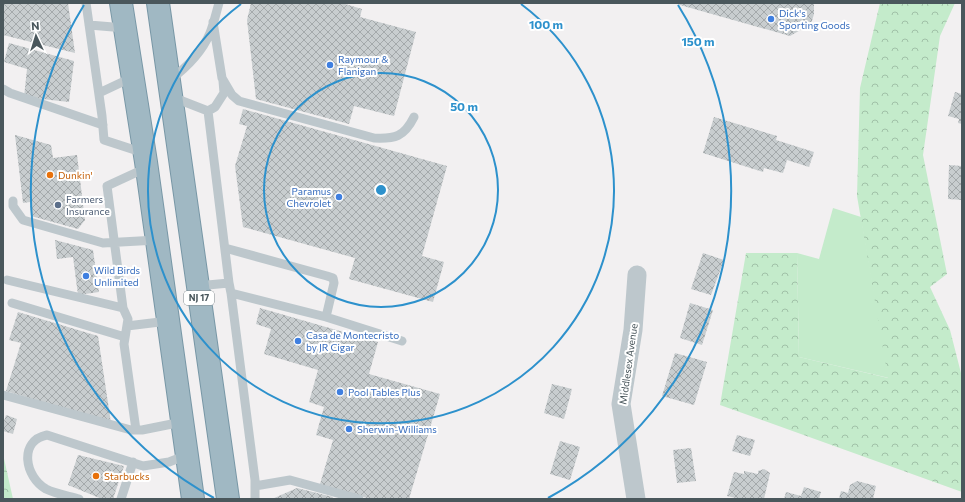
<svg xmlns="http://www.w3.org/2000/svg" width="965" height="502" font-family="Commissioner,sans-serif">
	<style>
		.grass { fill: #c4ebcb }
		.forest { fill: url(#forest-crowns) }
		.building { fill: url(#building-cross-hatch) }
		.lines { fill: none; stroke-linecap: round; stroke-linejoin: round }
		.trunk-casing { stroke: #7897a6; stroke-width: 24 }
		.service { stroke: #bdc7cc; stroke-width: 9 }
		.minor { stroke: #bdc7cc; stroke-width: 19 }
		.trunk { stroke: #a0b8c3; stroke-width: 22 }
		.ring { fill: none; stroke: #2d91cc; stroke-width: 2 }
		.shop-dot { fill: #3f7fe0; stroke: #fff; stroke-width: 1.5 }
		.food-dot { fill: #e8710a; stroke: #fff; stroke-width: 1.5 }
		.service-dot { fill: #5c6f8a; stroke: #fff; stroke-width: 1.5 }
		.labels { text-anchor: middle; stroke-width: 4; stroke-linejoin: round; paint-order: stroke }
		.shield { fill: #fff; stroke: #80898d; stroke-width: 1 }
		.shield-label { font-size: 9px; font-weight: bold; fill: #4a575c }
		.shop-label { font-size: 10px; fill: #366cbe; stroke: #fff; text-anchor: start }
		.food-label { font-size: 10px; fill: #c56008; stroke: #fff; text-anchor: start }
		.service-label { font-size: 10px; fill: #4e5e75; stroke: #fff; text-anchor: start }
		.street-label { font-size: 10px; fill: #4a575c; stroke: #fff }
		.centre { fill: #2d91cc; stroke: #fff; stroke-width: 2 }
		.ring-label { font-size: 12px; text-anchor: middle; font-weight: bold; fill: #2d91cc; stroke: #fff; stroke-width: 4; stroke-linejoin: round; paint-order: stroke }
	</style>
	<defs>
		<pattern id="forest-crowns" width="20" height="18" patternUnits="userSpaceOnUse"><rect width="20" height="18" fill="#c4ebcb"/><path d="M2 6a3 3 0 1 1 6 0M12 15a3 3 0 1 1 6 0" fill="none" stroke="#a1c1a8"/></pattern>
		<pattern id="building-cross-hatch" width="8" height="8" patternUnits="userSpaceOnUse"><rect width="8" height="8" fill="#c8cdcf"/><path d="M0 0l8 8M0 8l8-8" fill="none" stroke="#a4a9ab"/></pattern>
	</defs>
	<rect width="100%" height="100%" fill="#f2f0f1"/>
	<!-- grass -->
	<path class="grass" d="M833,208L861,217L889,378L799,357L797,253L819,259Z"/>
	<!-- forest -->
	<path class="forest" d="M880,3H955L940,36L923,155L947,274L930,287L950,330L962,377V492L720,405L746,253H797L799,357L888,378L857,196L860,88Z
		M3,454L13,499H3Z"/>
	<!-- building -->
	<path class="building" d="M3,3H68L75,53L3,35Z
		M251,3H311L316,4V3H342L362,9L360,17L416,32L394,116L354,106L349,124L256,99L247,20Z
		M673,3H814V14L811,24L790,36Z
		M9,43L74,61L69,102L24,97L27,69L4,62Z
		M955,92L962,94V124L958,123L959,119L948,116Z
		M243,109L447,166L422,256L444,262L433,302L349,279L355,258L243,227L235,166L247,126L239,124Z
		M714,117L777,136L776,140L814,152L809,167L787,160L783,173L764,168L763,172L703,153Z
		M15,135L51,145L53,158L77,155L85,220L78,229L31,216L30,202L23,203Z
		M949,165L962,166V200L948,199Z
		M55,240L93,250L99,292L78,295L73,257L57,259Z
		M703,253L724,260L711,295L691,289Z
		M690,303L713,310L702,345L680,338Z
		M260,308L378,342L369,374L440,394L409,499H370L320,484L333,440L316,435L324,407L309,402L318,370L264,354L271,329L256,324Z
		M18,312L98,336L111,423L6,391L21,343L9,340Z
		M675,353L707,362L694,405L662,396Z
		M552,384L572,389L564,419L544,413Z
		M6,415L17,419L13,434L3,431V424Z
		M737,435L755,440L750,456L732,451Z
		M560,441L580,447L570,480L550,474Z
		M691,448L696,481L677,483L673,450Z
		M78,455L124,466L113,499H102L68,485Z
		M764,469L770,473L764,499H740L727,496L734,472L744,474V471L758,474V471Z
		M857,481L876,486L873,499H839L841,491L848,493L850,485Z
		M804,487L821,492L819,499H784L786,492L801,496Z
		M297,488L333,497L332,499H272Z"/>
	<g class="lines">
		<!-- trunk casing -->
		<g class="trunk-casing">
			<path id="trunk" d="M121,3L146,162L193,499
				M158,3L228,499"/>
		</g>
		<!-- service -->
		<path class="service" d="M86,3L102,116L104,140L144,153
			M213,22L222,78L232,95L239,101L374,138C395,139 404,137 414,117
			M89,25L125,28
			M170,80C186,68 202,52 210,33C214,23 216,13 219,3
			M3,89L10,93L103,125
			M99,93L133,77
			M172,97L208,111
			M208,111L215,107L224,93L223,81
			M13,201V206L23,220L103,243L157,240
			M225,248L327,276L333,278L334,283L326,317L231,293L229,283
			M7,280L123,308
			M197,286L229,283L208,111
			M231,293L255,480V499
			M12,303L125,337
			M326,317L402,341
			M127,326L168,321
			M3,395L131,430H142L182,422
			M136,430L124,344L128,319L123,308L107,186L146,168
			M255,486L290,480L359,499
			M79,499C69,496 56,494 46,489C25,477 18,441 47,435L143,466L169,462L187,455
			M121,499L133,462"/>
		<!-- minor -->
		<path class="minor" d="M636,499L621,404L633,330L637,275"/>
		<!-- trunk -->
		<use href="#trunk" class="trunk"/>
	</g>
	<!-- distance rings -->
	<g class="ring">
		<circle cx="381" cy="190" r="117"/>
		<path d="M521 4A233 233 0 1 1 241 4"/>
		<path d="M214 498A350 350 0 0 1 84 5M678 5A350 350 0 0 1 548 498"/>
	</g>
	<!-- markers -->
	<g class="shop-dot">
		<circle cx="771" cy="19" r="4"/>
		<circle cx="330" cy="65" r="4"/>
		<circle cx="339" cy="197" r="4"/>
		<circle cx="86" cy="276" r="4"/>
		<circle cx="298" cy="341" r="4"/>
		<circle cx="340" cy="392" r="4"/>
		<circle cx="349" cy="429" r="4"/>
	</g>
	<g class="food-dot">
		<circle cx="50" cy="175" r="4"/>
		<circle cx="96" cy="476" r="4"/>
	</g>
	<circle class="service-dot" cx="58" cy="205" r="4"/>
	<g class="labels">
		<!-- shield labels -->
		<rect class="shield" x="184" y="291" width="30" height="14" rx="3"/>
		<g class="shield-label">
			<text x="199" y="301">NJ 17</text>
		</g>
		<!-- shop labels -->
		<g class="shop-label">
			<text x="779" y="17">Dick's<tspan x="779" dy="12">Sporting Goods</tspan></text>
			<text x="338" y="63">Raymour &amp;<tspan x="338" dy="12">Flanigan</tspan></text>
			<text x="331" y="195" text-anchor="end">Paramus<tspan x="331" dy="12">Chevrolet</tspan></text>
			<text x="94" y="274">Wild Birds<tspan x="94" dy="12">Unlimited</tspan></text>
			<text x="306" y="339">Casa de Montecristo<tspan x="306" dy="12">by JR Cigar</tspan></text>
			<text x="348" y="396">Pool Tables Plus</text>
			<text x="357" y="433">Sherwin-Williams</text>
		</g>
		<!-- food labels -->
		<g class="food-label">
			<text x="58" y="179">Dunkin'</text>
			<text x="104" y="480">Starbucks</text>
		</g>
		<!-- service labels -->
		<g class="service-label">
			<text x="66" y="203">Farmers<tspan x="66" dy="12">Insurance</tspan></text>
		</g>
		<!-- street labels -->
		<g class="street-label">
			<text transform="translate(628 364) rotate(-82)" y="4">Middlesex Avenue</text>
		</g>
	</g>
	<circle cx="381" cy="190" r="6" class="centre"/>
	<g class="ring-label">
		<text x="546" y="29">100 m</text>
		<text x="698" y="46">150 m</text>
		<text x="464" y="111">50 m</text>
	</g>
	<!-- border -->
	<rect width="965" height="502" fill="none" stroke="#4a575c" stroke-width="8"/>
	<!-- north arrow -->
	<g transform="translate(36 36) rotate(356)" stroke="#ffffff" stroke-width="3" paint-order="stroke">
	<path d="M0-3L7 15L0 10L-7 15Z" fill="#4a575c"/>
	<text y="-6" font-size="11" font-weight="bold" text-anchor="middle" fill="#4a575c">N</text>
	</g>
</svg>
